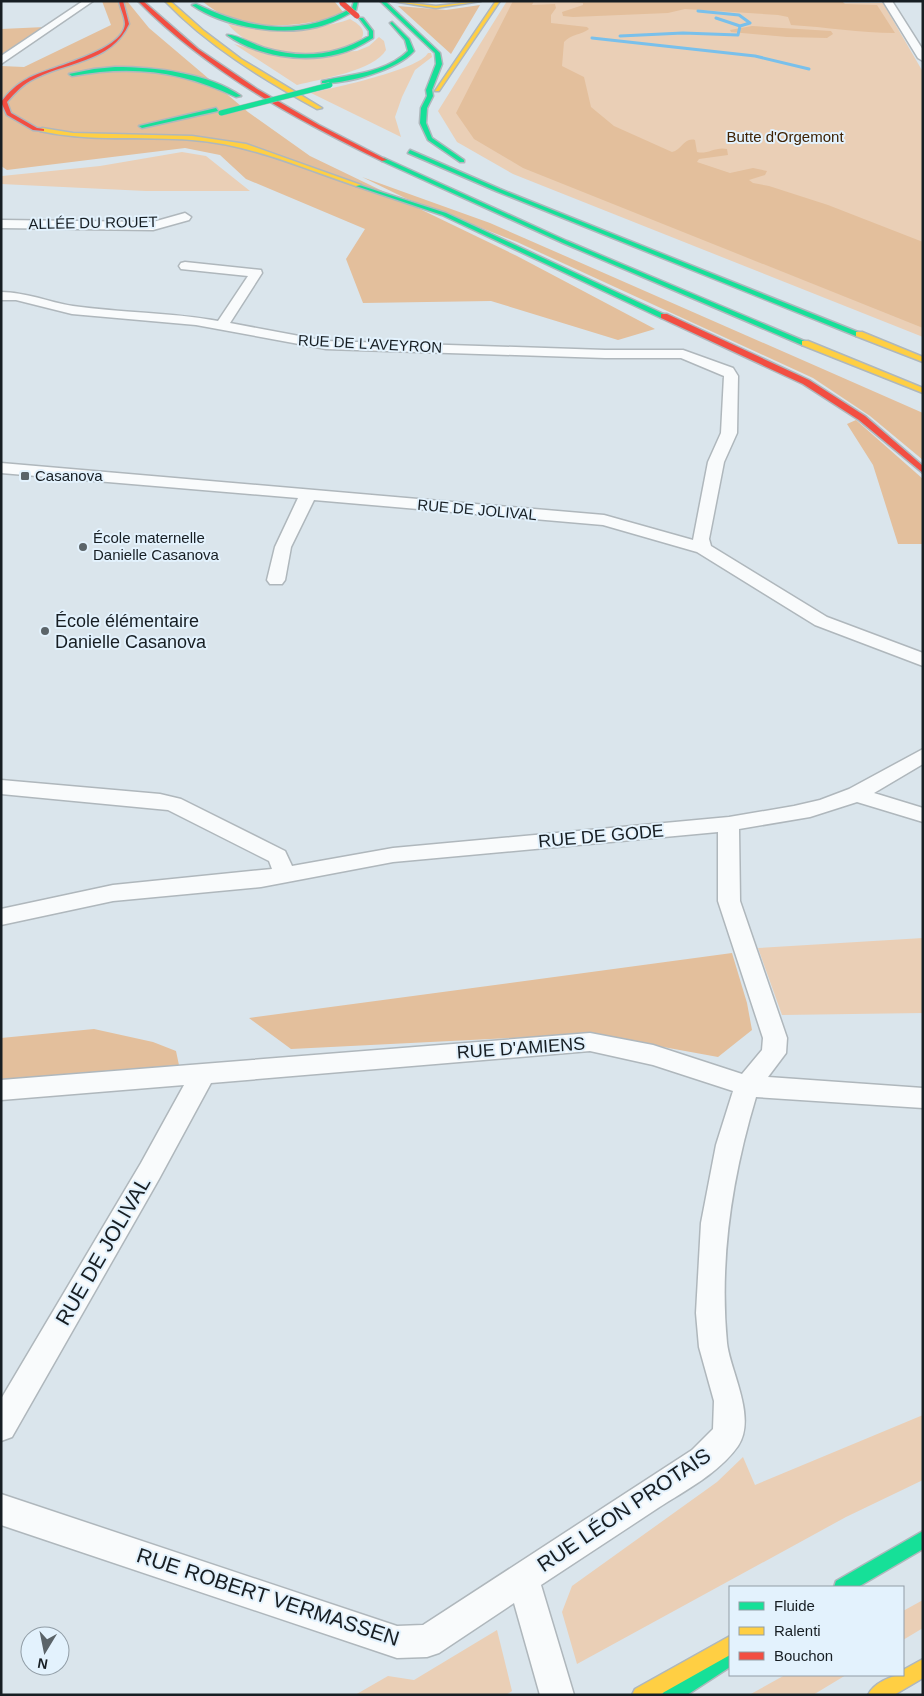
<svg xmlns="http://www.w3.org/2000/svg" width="924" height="1696" font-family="Arial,sans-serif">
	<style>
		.green { fill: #eacfb6 }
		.forest { fill: #e3bf9c }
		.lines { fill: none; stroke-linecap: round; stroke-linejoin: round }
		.stream { stroke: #79c0eb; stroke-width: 3 }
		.street-casing { stroke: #afb7bc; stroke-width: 3 }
		.fast-casing { stroke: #afb7bc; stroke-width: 3 }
		.slow-casing { stroke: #afb7bc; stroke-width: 3 }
		.jam-casing { stroke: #afb7bc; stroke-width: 3 }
		.street { fill: #f9fbfc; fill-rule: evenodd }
		.fast { fill: #16e098; fill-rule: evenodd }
		.slow { fill: #ffcf43; fill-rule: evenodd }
		.jam { fill: #f24e42; fill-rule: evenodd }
		.fast-bridge-casing { stroke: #afb7bc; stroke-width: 6; stroke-linecap: butt }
		.jam-bridge-casing { stroke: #afb7bc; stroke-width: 6; stroke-linecap: butt }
		.fast-bridge { stroke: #16e098; stroke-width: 5 }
		.jam-bridge { stroke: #f24e42; stroke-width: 5 }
		.poi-dot { fill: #5b6469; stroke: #e3f2fd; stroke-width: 2 }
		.labels { text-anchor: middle; stroke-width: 4; stroke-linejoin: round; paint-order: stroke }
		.far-park-label { font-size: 15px; fill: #3f2203; stroke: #e3f2fd }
		.far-street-label { font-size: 15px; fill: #171e23; stroke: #e3f2fd }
		.far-poi-label { font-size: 15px; fill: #171e23; stroke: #e3f2fd; text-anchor: start }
		.poi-label { font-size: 18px; fill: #171e23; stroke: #e3f2fd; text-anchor: start }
		.street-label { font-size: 18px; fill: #171e23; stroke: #e3f2fd }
		.near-street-label { font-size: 21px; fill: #171e23; stroke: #e3f2fd }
	</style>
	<rect width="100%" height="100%" fill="#dae5ec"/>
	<!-- green -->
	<path class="green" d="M507,1L883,3L923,72V337L513,174L457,142L438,111Z
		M350,19C355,22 362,26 363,32C364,40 356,43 351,45C316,61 253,56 228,24C260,32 319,31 350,19Z
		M379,37L384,41L386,50C374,71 320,79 297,85L234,44L277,56L357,51L369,46Z
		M428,53H431L432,57L415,70L402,97L395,117L401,137L311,93C332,88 419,70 428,53Z
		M182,152L206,156L250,191H146L1,184L2,176L100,166Z
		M923,938V1013L782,1015L758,948Z
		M923,1415V1480L846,1517L577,1664L562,1612L572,1586L717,1482L743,1457L755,1485Z
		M923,1600V1628L903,1640V1611Z
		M497,1630L512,1691L506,1695H355L388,1676L414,1680Z
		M785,1675H846L813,1695H749Z"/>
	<!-- forest -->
	<path class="forest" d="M102,1H127L149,28L248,112L310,156L517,256L655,329L618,340L491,301L363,303L346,259L365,229L246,179L220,155L185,148L7,170L1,166V66L24,67L111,25Z
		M202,1H330L335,2L343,12L339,16C293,28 240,34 202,1Z
		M513,1H534L532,5L555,4L556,8L551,15V23L587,27L589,29C581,35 571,34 564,42L562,66L584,77L591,107L614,126L672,152C682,150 684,137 695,140L697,152C707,155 716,146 727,149L728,155L699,159L697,162L730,173L753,168L767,171L765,175L749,180L753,183L769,186L828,205L923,242V328L523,168L474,139L456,113Z
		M558,1H842L845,4L877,5L895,33C860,33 826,27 791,25L788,17L778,15L685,9L668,13L573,17L563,16L562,12L583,5V3Z
		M480,5L451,54L398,6L446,10Z
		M752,26L831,31L833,34L827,38L787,37L731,32L730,30Z
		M45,27L1,55V29Z
		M362,177L490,223L923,413V460L870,416L813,378L517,242L405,198Z
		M856,420L923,479V544H898L873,465L847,424Z
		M732,953L747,1003L752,1030L718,1057L592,1034L291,1049L249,1018Z
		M94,1029L153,1042L176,1051L180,1070L1,1085V1038Z"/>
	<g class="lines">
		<!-- stream -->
		<path class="stream" d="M698,11L739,15L750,23L740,26
			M620,36L683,33L738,35L740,26L716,18
			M592,38L755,56L809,69"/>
		<!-- street casing -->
		<g class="street-casing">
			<path id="street" d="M83,1H93L1,64V56Z
				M883,1H892L923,50V61L918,58Z
				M185,213L191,217L189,220L153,230L1,228V220L153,222Z
				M185,262L261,270L262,273L230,323L326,341L605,350H683L733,368L738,376L737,433L724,462L709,539L711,546L827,617L923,653V666L815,625L697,552L603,525L314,500L291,547L285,580L282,584H270L267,580L275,547L298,498L1,473V463L604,515L693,540L708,462L721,433L724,376L681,358H605L326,349L196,325L72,314L16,300H1V292C26,292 48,302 73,306C121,313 170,312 218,321L248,276L181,269L179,266L181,263Z
				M923,749V764L874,793L923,808V822L857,802L810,817L739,829L740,901L787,1038L786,1053L768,1077L923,1088V1108L756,1097C732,1177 719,1259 727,1343C730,1371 757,1417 738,1446C719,1473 686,1490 658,1508C619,1534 580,1559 541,1585L574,1695H540L514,1603L439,1653L427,1657L397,1658L1,1525V1494L397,1626L423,1625L692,1450L713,1429L714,1401L699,1347L696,1313L701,1223L716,1145L733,1091L653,1065L590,1051L211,1083L159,1179L12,1437L1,1441V1399L141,1163L184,1085L1,1100V1080L590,1033L653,1045L742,1074L762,1050L763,1038L718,901V832L393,862L261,887L113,901L1,925V909L113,885L272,869L269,861L168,810L1,794V780L160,794L181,799L285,851L292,866L393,848L729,817L794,806L820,800L849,789Z"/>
		</g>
		<!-- fast casing -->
		<g class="fast-casing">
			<path id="fast" d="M354,1H358L356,10C343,17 331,24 317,27C280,36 223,27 192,5L196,4C249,29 299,38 352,8Z
				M380,1H385L440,53L442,64L432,90L433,96L427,108L426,123L432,138L464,160V162H460L428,140L420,123L421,108L427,96L426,90L436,64L435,53Z
				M359,18H363L373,31V38C362,45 351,51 338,54C303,63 256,56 227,35C233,33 257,46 265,48C302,59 336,56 369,36V31Z
				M392,22L409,39L414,51C397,70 347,84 322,83V81C351,74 386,73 408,51L405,40L390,23Z
				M115,67C154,67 209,73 241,96L236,97C180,71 133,65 72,76L69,74L94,69Z
				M216,108L218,111L142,128L139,126Z
				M410,150L500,189L863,334L856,336L496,191L408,153Z
				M384,158L567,241L809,343L802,345L563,243L382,161L381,160Z
				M356,184L446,213L668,316L661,318L442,215L356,186Z
				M923,1531V1549L858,1587H834L836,1581Z
				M730,1648V1667L687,1695H662L665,1689Z"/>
		</g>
		<!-- slow casing -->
		<g class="slow-casing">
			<path id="slow" d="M165,1H170L204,31L241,59L322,108L317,109C263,79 208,46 165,1Z
				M392,1L436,6L481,1L436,8Z
				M496,1H500L439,91H435Z
				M42,128L73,133L192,136L246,144L361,185L356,186C302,168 249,144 192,140C141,136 90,142 40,131Z
				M856,332H862L923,357V362L856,336Z
				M802,341H808L923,388V393L802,345Z
				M730,1636V1655L659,1695H632L635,1689Z
				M923,1659V1678L894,1695H868C873,1684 891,1675 903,1675V1670Z"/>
		</g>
		<!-- jam casing -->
		<g class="jam-casing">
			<path id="jam" d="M119,1H123L129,24C112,63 63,62 30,81C21,86 14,94 7,102L11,113L37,128L44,129V131L33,130L7,115L1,102C8,93 17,84 27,79C48,67 123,52 125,24C125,17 120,8 119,1Z
				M138,1H143L198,49L257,89L319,125L387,160L382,161C295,119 207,71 138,1Z
				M661,314H667L809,380L865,416L923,466V473L859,420L803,384L661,318Z"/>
		</g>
		<!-- street -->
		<use href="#street" class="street"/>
		<!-- fast -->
		<use href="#fast" class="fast"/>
		<!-- slow -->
		<use href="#slow" class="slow"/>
		<!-- jam -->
		<use href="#jam" class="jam"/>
		<!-- fast-bridge casing -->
		<g class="fast-bridge-casing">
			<path id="fast-bridge" d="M221,113L330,85"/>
		</g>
		<!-- jam-bridge casing -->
		<g class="jam-bridge-casing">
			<path id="jam-bridge" d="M342,3L357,16"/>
		</g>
		<!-- fast-bridge -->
		<use href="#fast-bridge" class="fast-bridge"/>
		<!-- jam-bridge -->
		<use href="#jam-bridge" class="jam-bridge"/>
	</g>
	<!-- markers -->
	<g class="poi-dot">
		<rect x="20" y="471" width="10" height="10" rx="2.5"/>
		<circle cx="83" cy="547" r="5"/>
		<circle cx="45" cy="631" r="5"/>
	</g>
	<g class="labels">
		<!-- far-park labels -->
		<g class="far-park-label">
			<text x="785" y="142">Butte d'Orgemont</text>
		</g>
		<!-- far-street labels -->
		<g class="far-street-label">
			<text transform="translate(93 223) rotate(-1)" y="5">ALLÉE DU ROUET</text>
			<text transform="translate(370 344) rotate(3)" y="5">RUE DE L'AVEYRON</text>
			<text transform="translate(477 510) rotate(5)" y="5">RUE DE JOLIVAL</text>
		</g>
		<!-- far-poi labels -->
		<g class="far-poi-label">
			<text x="35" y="481">Casanova</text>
			<text x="93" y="543">École maternelle<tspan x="93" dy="17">Danielle Casanova</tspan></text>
		</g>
		<!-- poi labels -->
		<g class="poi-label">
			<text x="55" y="627">École élémentaire<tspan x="55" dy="21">Danielle Casanova</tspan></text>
		</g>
		<!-- street labels -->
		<g class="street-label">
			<text transform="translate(601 836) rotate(-5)" y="6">RUE DE GODE</text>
			<text transform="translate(521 1048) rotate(-4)" y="6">RUE D'AMIENS</text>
		</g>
		<!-- near-street labels -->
		<g class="near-street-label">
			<text transform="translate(103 1251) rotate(-60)" y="7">RUE DE JOLIVAL</text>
			<text transform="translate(624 1510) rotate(-34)" y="7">RUE LÉON PROTAIS</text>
			<text transform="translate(268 1597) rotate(18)" y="7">RUE ROBERT VERMASSEN</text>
		</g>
	</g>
	<!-- border -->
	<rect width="924" height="1696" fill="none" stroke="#171e23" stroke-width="5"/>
	<!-- legend -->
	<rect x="729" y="1586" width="175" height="90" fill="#e3f2fd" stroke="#919da6"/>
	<rect x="739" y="1602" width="25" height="8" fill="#16e098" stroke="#919da6"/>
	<text x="774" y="1611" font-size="15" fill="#171e23">Fluide</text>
	<rect x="739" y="1627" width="25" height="8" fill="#ffcf43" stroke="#919da6"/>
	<text x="774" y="1636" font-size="15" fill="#171e23">Ralenti</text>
	<rect x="739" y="1652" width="25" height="8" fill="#f24e42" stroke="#919da6"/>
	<text x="774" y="1661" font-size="15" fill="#171e23">Bouchon</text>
	<!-- north arrow -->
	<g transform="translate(45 1651) rotate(190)"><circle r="24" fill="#e3f2fd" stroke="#919da6"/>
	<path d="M0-4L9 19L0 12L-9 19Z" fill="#5b6469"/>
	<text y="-8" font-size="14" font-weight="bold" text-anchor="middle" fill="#171e23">N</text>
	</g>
</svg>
